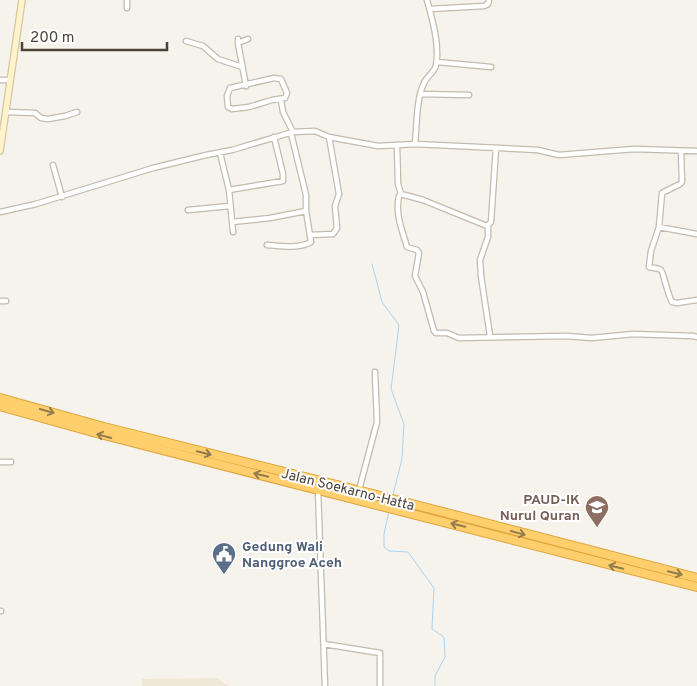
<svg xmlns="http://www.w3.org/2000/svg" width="697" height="686" font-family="Overpass,sans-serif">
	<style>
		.education { fill: #efe8d6 }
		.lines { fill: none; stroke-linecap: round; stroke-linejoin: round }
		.stream { stroke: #a9d4f2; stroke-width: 1 }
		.street-casing { stroke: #c2bbae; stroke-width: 7 }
		.secondary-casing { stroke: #d6c79b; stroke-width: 8 }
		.highway-casing { stroke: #e0a43c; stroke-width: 10 }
		.street { stroke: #fff; stroke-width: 4.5 }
		.secondary { stroke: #fff3cd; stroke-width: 5.5 }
		.highway { stroke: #ffcf6e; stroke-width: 8 }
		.oneway { stroke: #937c4e }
		.labels { text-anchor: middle; stroke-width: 4; stroke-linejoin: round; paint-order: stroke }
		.street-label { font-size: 14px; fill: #4b4439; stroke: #fff }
		.education-label { font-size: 14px; font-weight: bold; fill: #785e54; stroke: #fff; text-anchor: end }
		.service-label { font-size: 14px; font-weight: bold; fill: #4e5e75; stroke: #fff; text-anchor: start }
	</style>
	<rect width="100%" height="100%" fill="#f6f3ec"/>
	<!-- education -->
	<path class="education" d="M216,678L228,686H142V679Z"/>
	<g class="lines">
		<!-- stream -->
		<path class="stream" d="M372,264L382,302L399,325L391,389L404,424L402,459L393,495
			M389,511L384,534V547L389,551L408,552L434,588L432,629L444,637L445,657L435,676V686"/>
		<!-- street casing -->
		<g class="street-casing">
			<path id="street" d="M127,0V8
				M430,9L484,6L488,4L489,0
				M238,39V43L248,39
				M186,41L203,46L218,59L242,67
				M238,43L246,86
				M437,62L491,67
				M274,78L281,79L287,93L285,98L272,100L249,107L232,109L228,107L227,96L230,88Z
				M0,80H10
				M420,94L469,95
				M281,100L283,112L293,132
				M6,112L35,113L41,118L48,119L65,116L77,112
				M415,144C417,126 416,99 424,83C427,76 435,72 436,65C440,46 432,18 427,0
				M397,145L398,184L401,194L423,200L487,226L491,222L496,148
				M681,151L682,182L680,184L662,193L659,227L697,234
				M220,153L229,190L233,232
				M53,165L62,197
				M229,190L283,181V174L274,137
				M401,194L399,196C395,214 402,230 407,247L417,250L419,253L415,276L423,292L434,331L436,333H447L459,338L566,336L592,338L633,334L693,336L697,337
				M188,210L230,206
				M0,212L36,204L153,168L206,155L232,150L293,132L315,131L329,137L378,146L415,144L478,147L538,150L559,155L634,149L697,151
				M232,222L270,218L306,211
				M488,225V237L480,260L481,276L490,336
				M659,227L651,251L649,267C653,268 658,268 661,270C663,271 668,296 672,302L677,303L697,300
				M310,235L333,234L337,228L335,206L339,194L329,137
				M267,245C281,246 299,249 311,242L306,211V195L291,133
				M0,301H6
				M0,462H11
				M318,490L325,686
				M359,490L377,422L375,372
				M0,611H1
				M324,644L380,653V686"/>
		</g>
		<!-- secondary casing -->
		<g class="secondary-casing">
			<path id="secondary" d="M0,151L22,0"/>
		</g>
		<!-- highway casing -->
		<g class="highway-casing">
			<path id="highway" d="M0,398L104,427L381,496L697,578
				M0,406L100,434L697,587"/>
		</g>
		<!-- street -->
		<use href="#street" class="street"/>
		<!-- secondary -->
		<use href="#secondary" class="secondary"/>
		<!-- highway -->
		<use href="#highway" class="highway"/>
	</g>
	<!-- one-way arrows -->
	<defs><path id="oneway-shaft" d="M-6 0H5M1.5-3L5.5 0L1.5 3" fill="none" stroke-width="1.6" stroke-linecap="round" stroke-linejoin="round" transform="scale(1.25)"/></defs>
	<g class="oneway">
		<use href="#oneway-shaft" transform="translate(47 411) rotate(16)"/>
		<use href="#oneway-shaft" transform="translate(104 436) rotate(-165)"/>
		<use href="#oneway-shaft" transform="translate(204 453) rotate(14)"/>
		<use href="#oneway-shaft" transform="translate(261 475) rotate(-166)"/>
		<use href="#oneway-shaft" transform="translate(458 525) rotate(-166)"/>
		<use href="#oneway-shaft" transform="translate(518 533) rotate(15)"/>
		<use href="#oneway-shaft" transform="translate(616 567) rotate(-166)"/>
		<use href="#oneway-shaft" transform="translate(675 573) rotate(14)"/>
	</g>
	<!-- icons -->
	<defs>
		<g id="school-pin" transform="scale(1.25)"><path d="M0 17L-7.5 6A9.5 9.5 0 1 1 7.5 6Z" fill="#8d6e63" stroke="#fff"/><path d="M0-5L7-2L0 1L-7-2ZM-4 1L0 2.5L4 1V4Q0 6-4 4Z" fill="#fff"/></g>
		<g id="civic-pin" transform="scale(1.25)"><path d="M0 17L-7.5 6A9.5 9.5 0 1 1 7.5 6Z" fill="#5c6f8a" stroke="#fff"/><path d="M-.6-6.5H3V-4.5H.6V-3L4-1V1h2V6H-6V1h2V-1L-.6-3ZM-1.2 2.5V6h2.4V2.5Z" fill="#fff"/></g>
	</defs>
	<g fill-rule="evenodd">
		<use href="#school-pin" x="597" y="507"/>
		<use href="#civic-pin" x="224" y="554"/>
	</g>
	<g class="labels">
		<!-- street labels -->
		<g class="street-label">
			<text transform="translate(348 489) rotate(14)" y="5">Jalan Soekarno-Hatta</text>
		</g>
		<!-- education labels -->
		<g class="education-label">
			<text x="580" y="504">PAUD-IK<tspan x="580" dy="16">Nurul Quran</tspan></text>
		</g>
		<!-- service labels -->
		<g class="service-label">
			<text x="242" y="551">Gedung Wali<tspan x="242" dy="16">Nanggroe Aceh</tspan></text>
		</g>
	</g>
	<!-- scale -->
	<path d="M22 42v8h145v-8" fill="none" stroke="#4b4439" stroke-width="2.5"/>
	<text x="30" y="42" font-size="15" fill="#4b4439" stroke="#ffffff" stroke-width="4" paint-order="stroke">200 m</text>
</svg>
